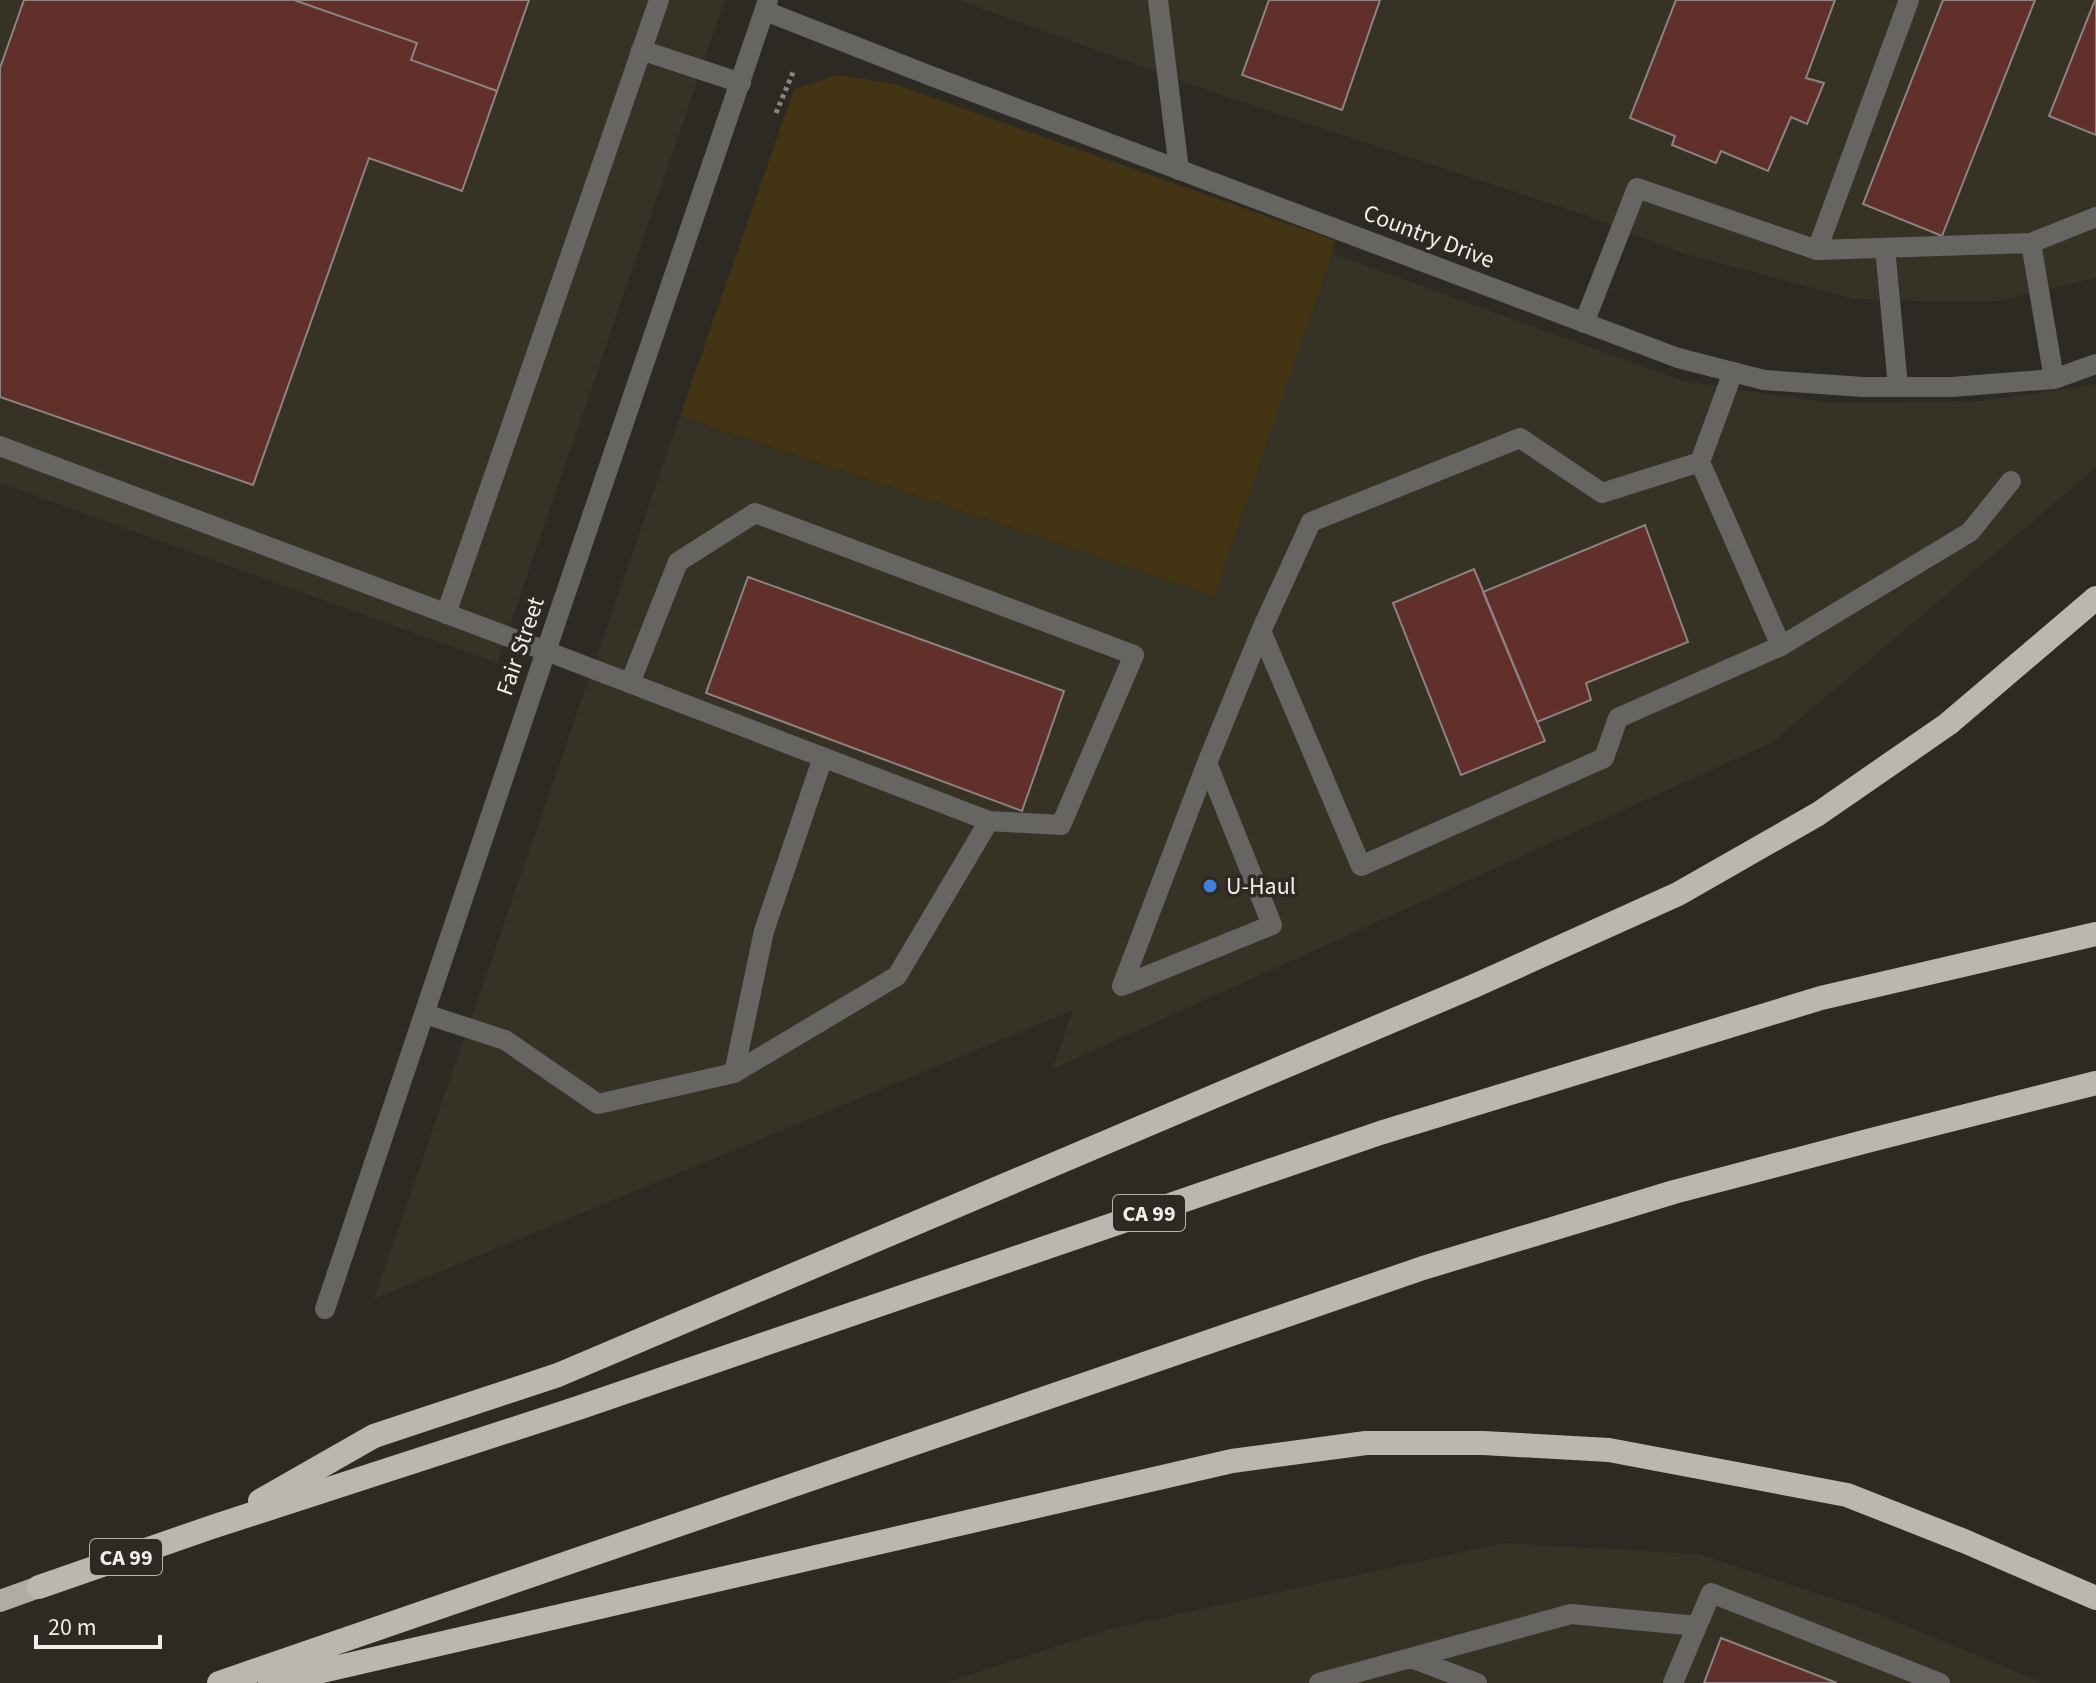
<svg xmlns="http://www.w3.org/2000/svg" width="2096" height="1683" font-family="'Source Sans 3',sans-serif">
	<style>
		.built { fill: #373226 }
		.green { fill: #433514 }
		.building { fill: #62302b; stroke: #8c8382; stroke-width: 2 }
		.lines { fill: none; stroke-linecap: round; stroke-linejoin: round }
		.path { stroke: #898681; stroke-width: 5; stroke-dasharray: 4 4; stroke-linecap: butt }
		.service { stroke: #676562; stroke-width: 20 }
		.minor { stroke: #676562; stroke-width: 20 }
		.trunk { stroke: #aeaca4; stroke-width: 22 }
		.motorway { stroke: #bab7af; stroke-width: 24 }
		.shop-dot { fill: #3f7fe0; stroke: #2d2a24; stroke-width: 3 }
		.labels { text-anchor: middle; stroke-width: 7; stroke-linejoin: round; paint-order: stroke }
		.shield { fill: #2d2a24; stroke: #b6b3af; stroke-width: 2 }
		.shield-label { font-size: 22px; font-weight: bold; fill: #f0eeea }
		.street-label { font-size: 24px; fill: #f0eeea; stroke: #2d2a24 }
		.poi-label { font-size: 24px; fill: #f0eeea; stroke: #2d2a24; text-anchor: start }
	</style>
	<rect width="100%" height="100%" fill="#2d2a24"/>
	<!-- built -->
	<path class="built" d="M0,0H725L497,663L0,483Z
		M958,0H2096V278L1998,301L1948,302L1854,299L1685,254L1582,214L1221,95Z
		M1331,253L1683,381L1831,403L1983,401L2096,384V468L1773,742L1053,1069L1073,1010L374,1299L680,416L1214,596Z
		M1504,1543L1698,1554L1873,1612L2043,1683H945L1110,1629Z"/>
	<!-- green -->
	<path class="green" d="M838,75L894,84L1336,241L1214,596L680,416L794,89Z"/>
	<!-- building -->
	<path class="building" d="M24,0H294L417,43L411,60L497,91L462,191L369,158L253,485L0,397V68Z
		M294,0H529L497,91L411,60L417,43Z
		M1269,0H1380L1342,110L1242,75Z
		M1676,0H1835L1806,78L1824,83L1807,124L1791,117L1768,171L1721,151L1716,163L1672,145L1675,136L1630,118Z
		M1943,0H2035L1942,236L1863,204Z
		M2095,0H2096V135L2049,116Z
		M1645,525L1688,642L1586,683L1591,700L1537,722L1483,592Z
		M1474,569L1545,741L1461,775L1393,603Z
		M748,577L1064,691L1022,811L706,693Z
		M1721,1638L1837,1683H1704Z"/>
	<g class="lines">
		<!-- path -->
		<path class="path" d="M776,113L794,70"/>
		<!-- service -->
		<path class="service" d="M1158,0L1179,170
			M641,50L741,83
			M2031,243L2054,379
			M1885,248L1898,386
			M1817,250L2031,243L2096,217
			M1584,323L1637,188L1817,250L1909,0
			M0,446L546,651L989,821L897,976L734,1073L598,1104L505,1040L425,1014
			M1700,462L1602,493L1520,438L1311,522L1261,631L1361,866L1604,758L1618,718L1781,646L1700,462L1733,372
			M446,614L659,0
			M1781,646L1970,532L2011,481
			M630,683L678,562L755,513L1134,655L1061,825L989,821
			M1207,763L1272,925L1122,986L1207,763L1261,631
			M734,1073L764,931L823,757
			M1411,1658L1477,1683
			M1319,1683L1571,1614L1697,1626
			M1673,1683L1711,1593L1940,1683"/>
		<!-- minor -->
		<path class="minor" d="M765,11L931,76L1678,358L1764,380L1863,387H1952L2054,379L2096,364
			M325,1309L546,651L768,0"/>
		<!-- trunk -->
		<path class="trunk" d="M0,1601L39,1587"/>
		<!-- motorway -->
		<path class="motorway" d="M260,1501L374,1436L558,1375L1474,986L1678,894L1818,814L1948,724L2096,598
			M39,1587L212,1527L578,1408L1380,1133L1821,998L2096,934
			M219,1683L1423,1268L1674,1192L1871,1140L2096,1083
			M270,1683L1232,1461L1366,1443H1483L1609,1450L1847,1495L1964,1541L2096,1598"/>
	</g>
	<!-- markers -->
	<circle class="shop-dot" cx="1210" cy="886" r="8"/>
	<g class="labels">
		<!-- shield labels -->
		<g class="shield">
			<rect x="1113" y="1195" width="72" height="36" rx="6"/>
			<rect x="90" y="1539" width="72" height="36" rx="6"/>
		</g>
		<g class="shield-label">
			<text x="1149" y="1221">CA 99</text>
			<text x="126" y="1565">CA 99</text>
		</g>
		<!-- street labels -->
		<g class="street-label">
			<text transform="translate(1429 236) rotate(21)" y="8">Country Drive</text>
			<text transform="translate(520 646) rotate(-71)" y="8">Fair Street</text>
		</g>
		<!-- poi labels -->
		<g class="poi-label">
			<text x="1226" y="894">U-Haul</text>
		</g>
	</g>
	<!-- scale -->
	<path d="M36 1635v12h124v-12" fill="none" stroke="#f0eeea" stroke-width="4"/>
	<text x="48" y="1635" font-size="24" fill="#f0eeea" stroke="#2d2a24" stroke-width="6" paint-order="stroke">20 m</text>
</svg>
